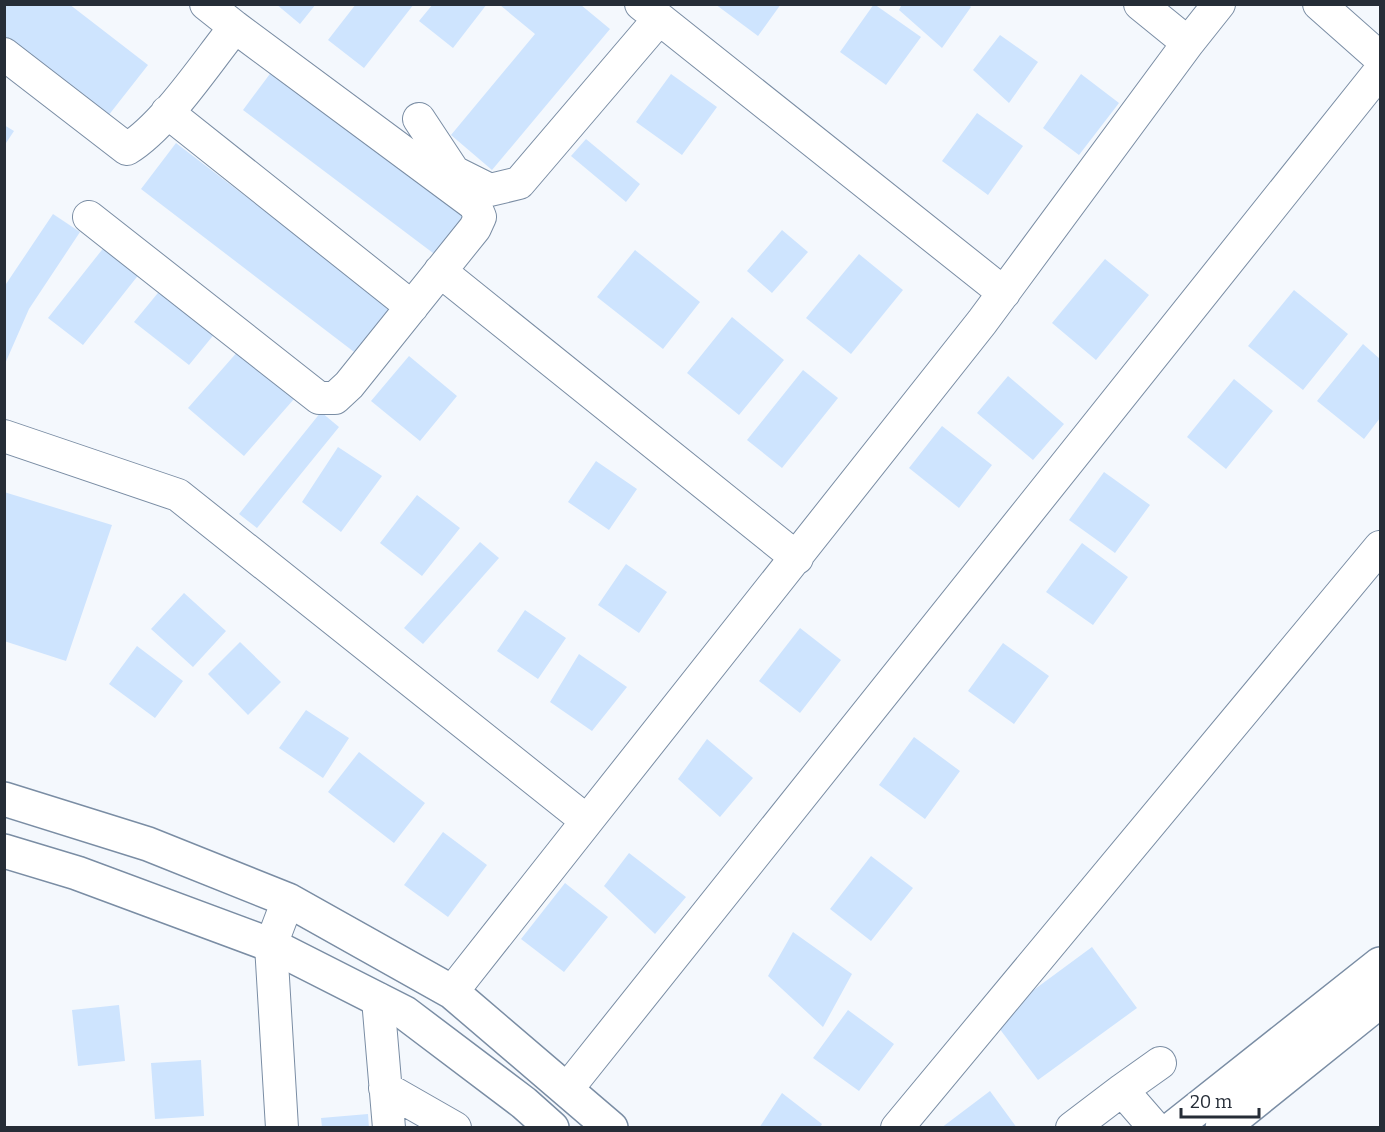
<svg xmlns="http://www.w3.org/2000/svg" width="1385" height="1132" font-family="Bitter,serif">
	<style>
		.building { fill: #cee4fe }
		.lines { fill: none; stroke-linecap: round; stroke-linejoin: round }
		.minor-casing { stroke: #7a8da4; stroke-width: 34 }
		.major-casing { stroke: #7a8da4; stroke-width: 36 }
		.minor { stroke: #fff; stroke-width: 32 }
		.major { stroke: #fff; stroke-width: 33 }
	</style>
	<rect width="100%" height="100%" fill="#f4f8fd"/>
	<!-- building -->
	<path class="building" d="M4,4H69L148,65L108,116L4,36Z
		M276,4H316L300,24Z
		M356,4H414L364,68L328,40Z
		M433,4H487L453,48L419,21Z
		M715,4H781L758,36Z
		M874,4L921,37L886,85L840,52Z
		M902,4H968L971,7L942,48L899,10Z
		M500,5H581L610,29L492,170L451,135L535,34Z
		M1000,35L1038,62L1009,103L973,70Z
		M278,63L472,210L437,256L243,110Z
		M671,74L717,107L682,155L636,122Z
		M1081,74L1119,103L1079,155L1043,128Z
		M977,113L1023,146L988,195L942,161Z
		M4,125L14,131L4,146Z
		M586,139L640,184L626,202L571,156Z
		M176,143L397,312L362,358L141,189Z
		M53,214L80,232L29,309L4,366V287Z
		M782,230L808,252L772,293L747,271Z
		M105,246L140,273L83,345L48,318Z
		M635,250L700,302L663,349L597,297Z
		M859,254L903,290L851,354L806,318Z
		M1105,259L1149,295L1096,360L1052,323Z
		M162,288L216,332L189,365L134,322Z
		M1294,290L1348,334L1303,390L1248,346Z
		M732,317L784,360L739,415L687,373Z
		M1363,344L1380,359V418L1364,439L1317,401Z
		M239,350L294,399L244,456L188,408Z
		M409,356L457,396L420,441L371,401Z
		M803,370L838,398L782,468L747,440Z
		M1008,376L1064,424L1033,460L977,413Z
		M1234,379L1273,411L1226,469L1187,437Z
		M321,412L339,427L257,528L239,514Z
		M942,426L992,465L959,508L909,468Z
		M338,447L382,476L341,532L302,502Z
		M596,461L637,489L609,530L568,502Z
		M1104,472L1150,505L1115,553L1069,520Z
		M4,492L112,525L66,661L4,641Z
		M417,495L460,528L422,576L380,543Z
		M480,542L499,558L423,644L404,628Z
		M1082,543L1128,577L1093,625L1046,592Z
		M626,564L667,592L639,633L598,605Z
		M184,593L226,631L193,667L151,629Z
		M525,610L566,638L538,679L497,651Z
		M800,628L841,660L800,713L759,681Z
		M240,642L281,682L248,715L208,674Z
		M1003,643L1049,676L1014,724L968,691Z
		M137,646L183,681L155,718L109,684Z
		M579,654L627,687L592,731L550,702Z
		M306,710L349,738L323,778L279,748Z
		M914,737L960,771L925,819L879,785Z
		M707,739L753,778L720,817L678,779Z
		M359,752L425,803L394,843L328,792Z
		M443,832L487,865L448,917L404,885Z
		M629,853L686,897L655,934L604,886Z
		M871,856L913,888L871,941L830,909Z
		M565,883L608,917L564,972L521,939Z
		M793,932L852,974L823,1027L768,976Z
		M1092,947L1137,1008L1038,1080L993,1020Z
		M119,1005L125,1061L78,1066L72,1010Z
		M848,1010L894,1044L859,1091L813,1058Z
		M201,1060L204,1116L155,1119L151,1063Z
		M990,1091L1017,1128H941Z
		M782,1093L822,1124L820,1128H759Z
		M368,1114L369,1128H322L321,1118Z"/>
	<g class="lines">
		<!-- minor casing -->
		<g class="minor-casing">
			<path id="minor" d="M641,4L1004,293
				M1140,4L1188,43L1219,4
				M1319,4L1380,58
				M4,54L127,149C165,126 206,63 235,27L206,4
				M167,112L412,307
				M419,119L454,172L490,190L519,183L659,19
				M89,217L319,398H335L349,385L475,228L480,217L475,205L235,27
				M440,271L797,558
				M4,436L178,495L587,821L982,322L1188,43
				M452,992L587,821
				M378,999L389,1128
				M385,1088L455,1128
				M568,1088L1380,71
				M282,1128L271,945L288,900
				M897,1128L1380,547
				M1072,1128L1122,1090
				M1155,1128L1122,1090L1160,1063"/>
		</g>
		<!-- major casing -->
		<g class="major-casing">
			<path id="major" d="M4,799L148,844L288,900L452,992L611,1128
				M4,851L77,873L271,945L405,1013L524,1103L552,1128
				M1173,1128L1380,964
				M1222,1128L1380,1001"/>
		</g>
		<!-- minor -->
		<use href="#minor" class="minor"/>
		<!-- major -->
		<use href="#major" class="major"/>
	</g>
	<!-- border -->
	<rect width="1385" height="1132" fill="none" stroke="#262d37" stroke-width="12"/>
	<!-- scale -->
	<path d="M1181 1108v9h78v-9" fill="none" stroke="#262d37" stroke-width="3"/>
	<text x="1190" y="1108" font-size="18" fill="#262d37" stroke="#ffffff" stroke-width="4.5" paint-order="stroke">20 m</text>
</svg>
